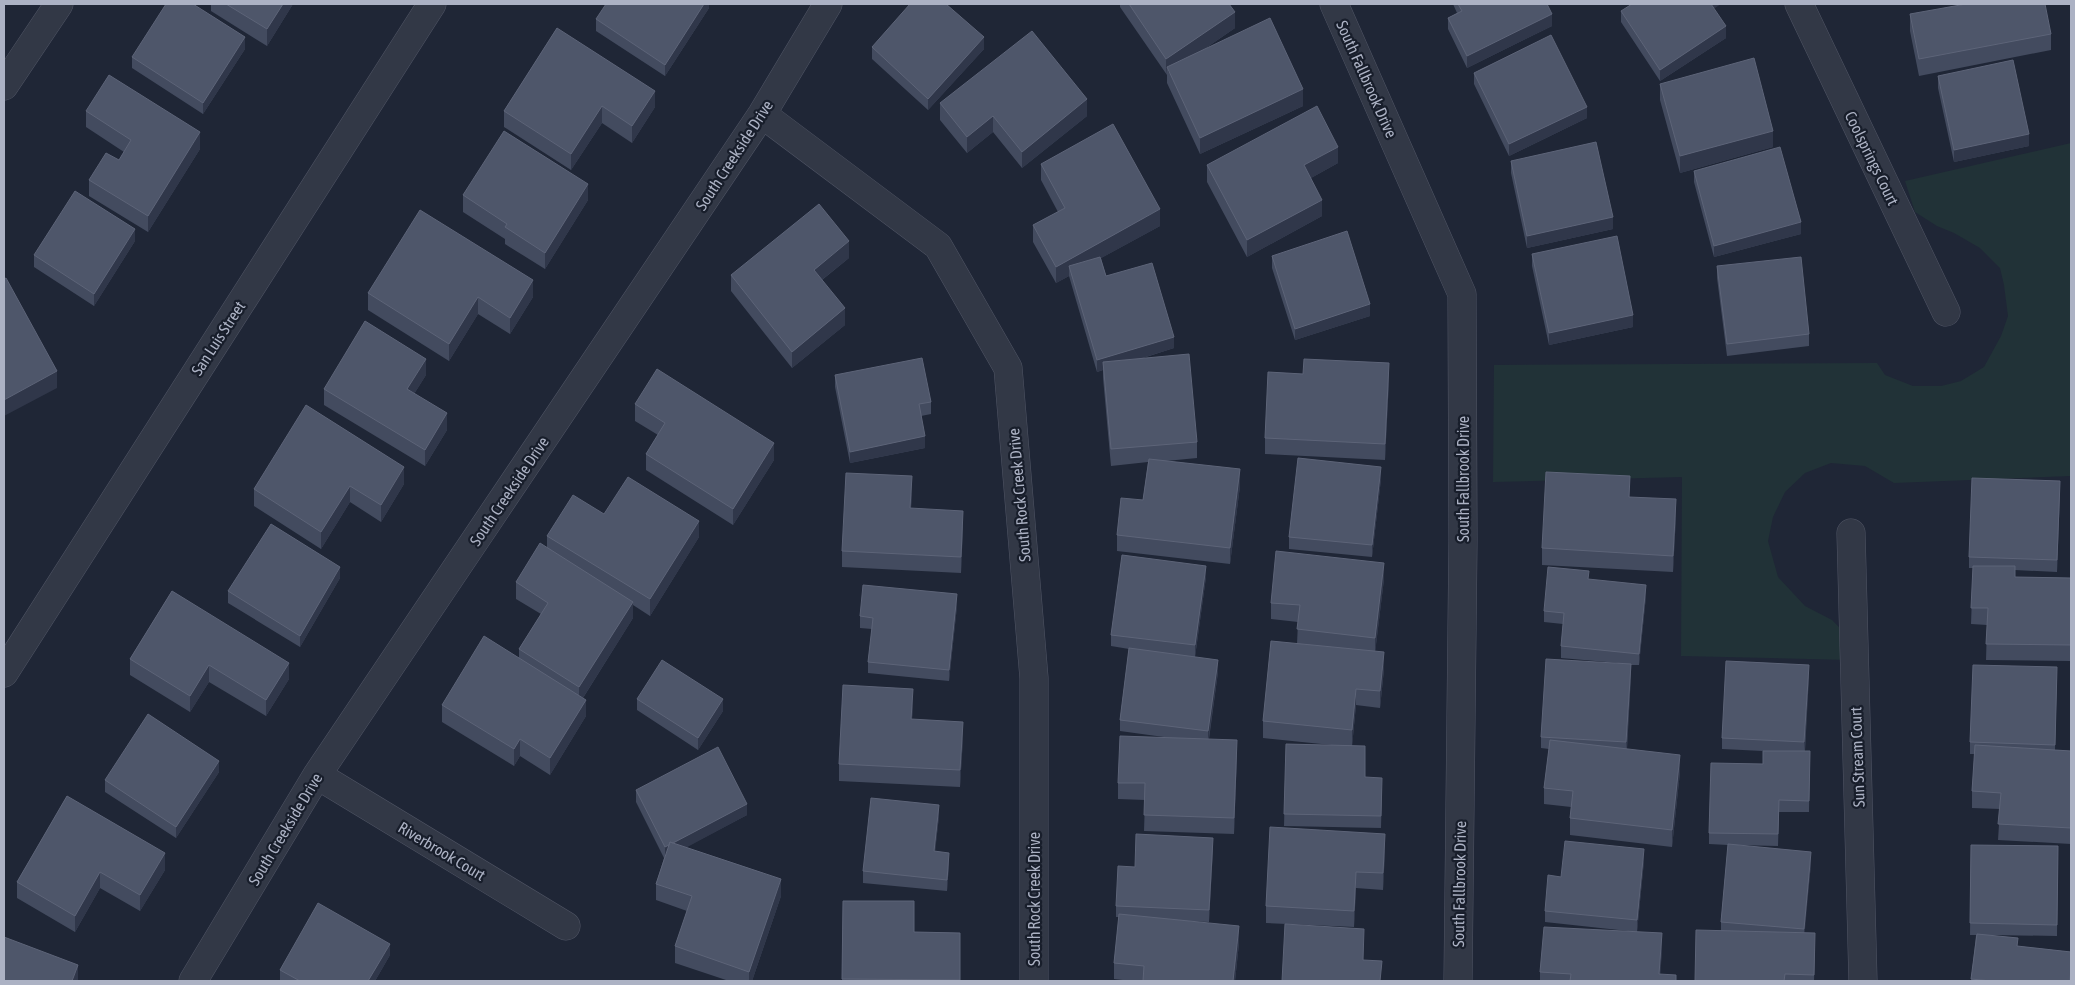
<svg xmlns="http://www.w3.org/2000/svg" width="2075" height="985" font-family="'Asap Condensed',sans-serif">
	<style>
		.green { fill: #213237 }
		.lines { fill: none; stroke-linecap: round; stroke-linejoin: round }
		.minor-casing { stroke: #505565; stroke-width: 29 }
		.minor { stroke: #323846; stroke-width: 28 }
		.wall { fill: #434b5f }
		.shaded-wall { fill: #30374a }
		.building { fill: #4e566a; stroke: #5d6478 }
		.labels { text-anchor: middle; stroke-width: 4.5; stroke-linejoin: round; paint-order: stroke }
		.street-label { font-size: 16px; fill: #acb2c4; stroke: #181e2b }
	</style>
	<rect width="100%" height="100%" fill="#1f2636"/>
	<!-- green -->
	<path class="green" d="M2071,143V476L1894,483L1865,466L1831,463L1805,473L1785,492L1773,517L1768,541L1778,577L1805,606L1832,620L1844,632L1850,660L1681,656L1682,477L1493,482L1494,365L1877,363L1885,375L1913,386H1941L1961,381L1984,367L2001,336L2008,316L2004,285L2000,268L1980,248L1954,233L1937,226L1915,212L1905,181Z"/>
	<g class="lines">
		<!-- minor casing -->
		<g class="minor-casing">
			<path id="minor" d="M1334,4L1462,294L1463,541L1458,981
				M1799,4L1946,312
				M4,86L59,4
				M762,114L938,246L1008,368L1034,678V981
				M1851,533L1863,981
				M4,673L432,4
				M317,775L566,926
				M193,981L317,775L762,114L828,4"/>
		</g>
		<!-- minor -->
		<use href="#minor" class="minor"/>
	</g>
	<!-- wall -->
	<path class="wall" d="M211,4H293L267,46L211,11Z
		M709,4V8L665,76L596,31V19Z
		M1120,4H1229L1235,28L1203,50L1303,106L1200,154L1167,83V75L1120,7Z
		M1453,4H1547L1552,26L1467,68L1448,29V18L1457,13Z
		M1714,9L1726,38L1660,81L1621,22V11Z
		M1910,14L2051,34V50L1919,76L1910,31Z
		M557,28L655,107L632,143L602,123L571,170L504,127V111Z
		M872,47L984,49L928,110L872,59Z
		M245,49L203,114L132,68V57Z
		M1474,73L1587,118L1509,156L1474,84Z
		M1938,76L2029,146L1954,162L1938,88Z
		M1660,84L1773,147L1680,173L1660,100Z
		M940,103L1087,116L1022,168L993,132L967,153L940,120Z
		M86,111L200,149L148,232L89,196V180L119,160L124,152L86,127Z
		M1511,161L1613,229L1527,248L1511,173Z
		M1338,163L1311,178L1322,216L1247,257L1207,182V165Z
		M1041,164L1160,226L1101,258L1106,276L1174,348L1143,358L1197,442V458L1166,461L1240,486L1230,564L1117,551V535L1143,500L1148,462L1111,466L1103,378V370L1097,372L1069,276L1056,283L1033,242V225L1058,212L1041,180Z
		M1694,171L1801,234L1714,257L1694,182Z
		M463,195L588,200L545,269L505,244V239L463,212Z
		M135,241L94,306L34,267V255Z
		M1532,254L1633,327L1549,345L1532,266Z
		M1272,256L1370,316L1295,340L1272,268Z
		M849,258L822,280L845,325L792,368L731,291V275Z
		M1717,266L1809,334V346L1727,356L1717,278Z
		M368,293L533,297L510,334L478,314L449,361L368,310Z
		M1303,374L1389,380L1385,460L1265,454V438Z
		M426,375L414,394L447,430L425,466L324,405V389Z
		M835,375L931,402V414L921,416L925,448L850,463L835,387Z
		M635,404L774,460L733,525L646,470V454L658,435L635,421Z
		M1381,479L1372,557L1289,549V537Z
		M404,484L381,522L350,502L321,549L254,506V489Z
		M912,493L911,508L963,527L961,573L842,567V551Z
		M2060,493L2057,572L2015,570V577L2071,578V661L1986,660L1987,625L1971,624L1973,568H1969V557Z
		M1630,497L1676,516L1673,572L1542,565V548Z
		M604,514L699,537L650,616L633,605V618L583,698L586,716L550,775L520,756L514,766L442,722V705L519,658V649L541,614L516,599V582L547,548V536Z
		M1206,577L1195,657L1218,672L1209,739L1237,756L1234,834L1144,831L1145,800L1118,799V783L1171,738L1120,731V720L1129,649L1111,646V635Z
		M340,578L300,647L228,603V591Z
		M1384,579L1375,652L1384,669L1380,708L1356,705L1352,746L1365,777L1382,789L1381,828L1284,826L1286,744L1341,746L1263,738V721L1297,644L1298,622L1271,619V603Z
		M1589,579L1646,596L1639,665H1631V676L1627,749L1680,772L1672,847L1570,835V818L1571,807L1544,804V788L1549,749L1541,748V737L1618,663L1561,658V646L1563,624L1544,622V611Z
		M172,591L289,679L266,716L209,682L190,712L130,675V659Z
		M957,606L949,681L868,673V662L872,629L860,628V616Z
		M1809,676L1805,751H1810L1809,812H1779L1778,846L1734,845L1811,864L1804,933L1815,950L1814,981H1695L1721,930V922L1728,845L1709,844V833L1763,764V751L1722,749V738Z
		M2057,679L2055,750L2071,751V844L1998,840L2000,809L1972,808V791L1975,754H1970V742Z
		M637,699L723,711L698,750L637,710Z
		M913,705L912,719L963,738L960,787L839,781V764Z
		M219,772L176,838L105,792V780Z
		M636,790L747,815L686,847L781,896L752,981H729L675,963V946L687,911L656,900V884L664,858L636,802Z
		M67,796L165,870L140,911L100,888L75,932L17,898V882Z
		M939,816L935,851L949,864L947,891L863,883V871Z
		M1971,845L2058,846L2057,936L1991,935L2018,946L2071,952V981H1971L1976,935H1970Z
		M1213,849L1209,922L1182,921L1239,943L1235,981H1131L1114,979V963L1119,917H1116V906L1135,867Z
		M1385,851L1383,890L1356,888L1354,927L1266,923V906Z
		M1644,861L1637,932L1545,922V911L1561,877Z
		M843,901L914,932L960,933V981H842Z
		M1662,950L1660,974L1676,981H1540V972Z
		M390,955L375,981H280V970Z"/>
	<!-- shaded-wall -->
	<path class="shaded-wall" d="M283,4H293L267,46V29Z
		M704,4H709V8L665,76V65Z
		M1709,4H1721L1709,12Z
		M1235,12V28L1169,73L1167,67L1166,75V59Z
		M1552,14V26L1467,68V56Z
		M1726,26V38L1660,81V70Z
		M245,37V49L203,114V103Z
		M984,37V49L928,110V99Z
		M1303,89V106L1200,154V138Z
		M655,91V107L632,143V126Z
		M1087,99V116L1022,168V152Z
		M602,106V123L571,170V154Z
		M1587,107V118L1509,156V144Z
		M993,116V132L967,153V137Z
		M1773,131V147L1680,173V156Z
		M200,132V149L148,232V216Z
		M2029,134V146L1954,162V150Z
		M1338,147V163L1304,182V165Z
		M588,184V200L545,269V253Z
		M1322,200V216L1247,257V240Z
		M1160,209V226L1072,274L1069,266V276L1056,283V267Z
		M1613,217V229L1527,248V236Z
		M1801,222V234L1714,257V246Z
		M135,229V241L94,306V294Z
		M849,241V258L814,286V270Z
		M533,280V297L510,334V318Z
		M478,297V314L449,361V344Z
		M1370,304V316L1295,340V329Z
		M845,308V325L792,368V352Z
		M1633,315V327L1549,345V333Z
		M1174,337V348L1104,370L1103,362V370L1097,372V360Z
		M426,359V375L407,405V389Z
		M1389,363V380L1385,460V444Z
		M57,371V388L4,416V400Z
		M447,413V430L425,466V450Z
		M925,436V448L850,463V452Z
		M774,443V460L733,525V509Z
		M404,467V484L381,522V505Z
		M1381,467V479L1372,557V545Z
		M1240,469V486L1230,564V548Z
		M912,476V493L910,524V508Z
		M2060,481V493L2057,572V560Z
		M350,486V502L321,549V532Z
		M1676,499V516L1673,572V556Z
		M963,511V527L961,573V557Z
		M699,521V537L650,616V599Z
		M1384,563V579L1375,654V638Z
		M1206,566V577L1195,657V645Z
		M340,567V578L300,647V636Z
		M1646,585V596L1639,665V654Z
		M957,594V606L949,681V670Z
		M633,602V618L579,704V687Z
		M1384,652V669L1380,708V691Z
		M1218,660V672L1208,743V731Z
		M289,663V679L266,716V700Z
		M1631,664V676L1626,754V742Z
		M209,665V682L190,712V696Z
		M1809,665V676L1804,754V742Z
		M913,689V705L911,735V719Z
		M1356,689V705L1352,747V730Z
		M723,699V711L698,750V738Z
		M586,700V716L550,775V758Z
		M963,722V738L960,787V770Z
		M520,739V756L514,766V749Z
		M1237,740V756L1234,834V818Z
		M1680,755V772L1672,847V830Z
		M219,761V772L176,838V827Z
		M747,804V815L665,859V847Z
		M939,805V816L934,863V851Z
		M1385,834V851L1383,890V873Z
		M1213,838V849L1209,922V910Z
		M1644,849V861L1637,932V920Z
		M1811,852V864L1804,941V929Z
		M165,853V870L140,911V895Z
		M949,853V864L947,891V880Z
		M100,872V888L75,932V916Z
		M1356,872V888L1354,927V911Z
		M781,879V896L752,981H749V972Z
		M1239,926V943L1235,981H1233Z
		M1662,933V950L1660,981L1659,974Z
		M390,944V955L375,981H368Z
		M78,965V981H72Z"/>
	<!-- building -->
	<path class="building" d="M166,4H193L245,37L203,103L132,57Z
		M226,4H283L267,29Z
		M606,4H704L665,65L596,19Z
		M910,4H946L984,37L928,99L872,47Z
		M1129,4H1229L1235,12L1166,59Z
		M1458,4H1547L1552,14L1467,56L1448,18L1462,11Z
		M1632,4H1711L1726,26L1660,70L1621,11Z
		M1966,4H2045L2051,34L1919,59L1910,14Z
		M1270,18L1303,89L1200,138L1167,67Z
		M557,28L655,91L632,126L602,106L571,154L504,111Z
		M1032,31L1087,99L1022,152L993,116L967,137L940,103Z
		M1551,35L1587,107L1509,144L1474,73Z
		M1754,58L1773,131L1680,156L1660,84Z
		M2013,60L2029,134L1954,150L1938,76Z
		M109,75L200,132L148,216L89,180L106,153L119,160L131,140L86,111Z
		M1317,106L1338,147L1304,165L1322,200L1247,240L1207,165Z
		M1113,124L1160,209L1056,267L1033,225L1065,208L1041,164Z
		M504,131L588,184L545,253L505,227L507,224L463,195Z
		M1596,142L1613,217L1527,236L1511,161Z
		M1780,147L1801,222L1714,246L1694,171Z
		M75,191L135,229L94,294L34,255Z
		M819,204L849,241L814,270L845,308L792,352L731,275Z
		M420,210L533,280L510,318L478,297L449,344L368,293Z
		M1347,231L1370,304L1295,329L1272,256Z
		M1617,236L1633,315L1549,333L1532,254Z
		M1100,257L1106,276L1152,263L1174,337L1097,360L1069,266Z
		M1801,257L1809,334L1727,344L1717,266Z
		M6,278L57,371L4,400V279Z
		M365,321L426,359L407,389L447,413L425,450L324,389Z
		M1189,354L1197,442L1111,449L1103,362Z
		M922,358L931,402L919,404L925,436L850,452L835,375Z
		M1304,359L1389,363L1385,444L1265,438L1268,372L1303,374Z
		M657,369L774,443L733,509L646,454L665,423L635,404Z
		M306,405L404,467L381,505L350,486L321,532L254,489Z
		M1298,458L1381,467L1372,545L1289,537Z
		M1149,459L1240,469L1230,548L1117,535L1121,498L1143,500Z
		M1546,472L1630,476L1629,497L1676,499L1673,556L1542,548Z
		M846,473L912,476L910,508L963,511L961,557L842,551Z
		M628,477L699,521L650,599L547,536L573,495L604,514Z
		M1972,478L2060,481L2057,560L1969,557Z
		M271,524L340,567L300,636L228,591Z
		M540,543L633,602L579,687L519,649L548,603L516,582Z
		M1276,551L1384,563L1375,638L1297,629L1300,605L1271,603Z
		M1122,555L1206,566L1195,645L1111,635Z
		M1973,566H2015V577L2071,578V645L1986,644L1988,608H1971Z
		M1548,567L1589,571L1588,579L1646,585L1639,654L1561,646L1564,613L1544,611Z
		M863,585L957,594L949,670L868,662L873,618L860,616Z
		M172,591L289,663L266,700L209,665L190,696L130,659Z
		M484,636L586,700L550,758L520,739L514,749L442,705Z
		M1271,641L1384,652L1380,691L1356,689L1352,730L1263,721Z
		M1129,648L1218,660L1208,731L1120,720Z
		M1546,659L1631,664L1626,742L1541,737Z
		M662,660L723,699L698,738L637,699Z
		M1726,661L1809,665L1804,742L1722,738Z
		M1973,665L2057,667L2055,745L1970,742Z
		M843,685L913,689L911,719L963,722L960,770L839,764Z
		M148,714L219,761L176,827L105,780Z
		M1120,736L1237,740L1234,818L1144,815L1145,783H1118Z
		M1550,740L1680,755L1672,830L1570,818L1573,791L1544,788Z
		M1286,744L1365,746V777L1382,778L1381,816L1284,814Z
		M1975,745L2071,751V828L1998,824L2001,793L1972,791Z
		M718,747L747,804L673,843L670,842L669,845L665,847L636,790Z
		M1763,751H1810L1809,801L1779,800L1778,834L1709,833L1711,763L1763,764Z
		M67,796L165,853L140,895L100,872L75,916L17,882Z
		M871,798L939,805L934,851L949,853L947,880L863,871Z
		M1270,827L1385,834L1383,873L1356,872L1354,911L1266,906Z
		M1136,834L1213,838L1209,910L1116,906L1118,866L1135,867Z
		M1565,841L1644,849L1637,920L1545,911L1548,875L1561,877Z
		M670,842L781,879L749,972L675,946L692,896L656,884Z
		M1728,844L1811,852L1804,929L1721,922Z
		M1971,845L2058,846L2057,925L1970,923Z
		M843,901H914V932L960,933V980L842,979Z
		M318,903L390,944L368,981H300L280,970Z
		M1119,914L1239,926L1233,981H1143L1144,966L1114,963Z
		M1285,924L1364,929L1363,960L1382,961L1380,981H1282Z
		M1544,927L1662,933L1659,974L1676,975V981H1570L1571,974L1540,972Z
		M1696,930L1815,933L1814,975L1785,974L1784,981H1695Z
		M1977,934L2018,938L2017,946L2071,952V968L2070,981H1991L1971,979Z
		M4,937L78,965L72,981H4Z"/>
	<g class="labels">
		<!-- street labels -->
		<g class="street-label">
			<text transform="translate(1367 79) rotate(66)" y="6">South Fallbrook Drive</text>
			<text transform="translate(734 155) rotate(-57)" y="6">South Creekside Drive</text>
			<text transform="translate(1872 158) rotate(64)" y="6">Coolsprings Court</text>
			<text transform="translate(218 338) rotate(-57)" y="6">San Luis Street</text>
			<text transform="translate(1463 479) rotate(-90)" y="6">South Fallbrook Drive</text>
			<text transform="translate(509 491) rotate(-56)" y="6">South Creekside Drive</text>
			<text transform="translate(1019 495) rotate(-95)" y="6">South Rock Creek Drive</text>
			<text transform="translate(1857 757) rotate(-92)" y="6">Sun Stream Court</text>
			<text transform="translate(285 829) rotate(-59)" y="6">South Creekside Drive</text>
			<text transform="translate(442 851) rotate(31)" y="6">Riverbrook Court</text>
			<text transform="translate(1459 884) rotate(-89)" y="6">South Fallbrook Drive</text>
			<text transform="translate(1034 899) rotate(-90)" y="6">South Rock Creek Drive</text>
		</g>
	</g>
	<!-- border -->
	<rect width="2075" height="985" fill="none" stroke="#acb2c4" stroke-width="10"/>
</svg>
